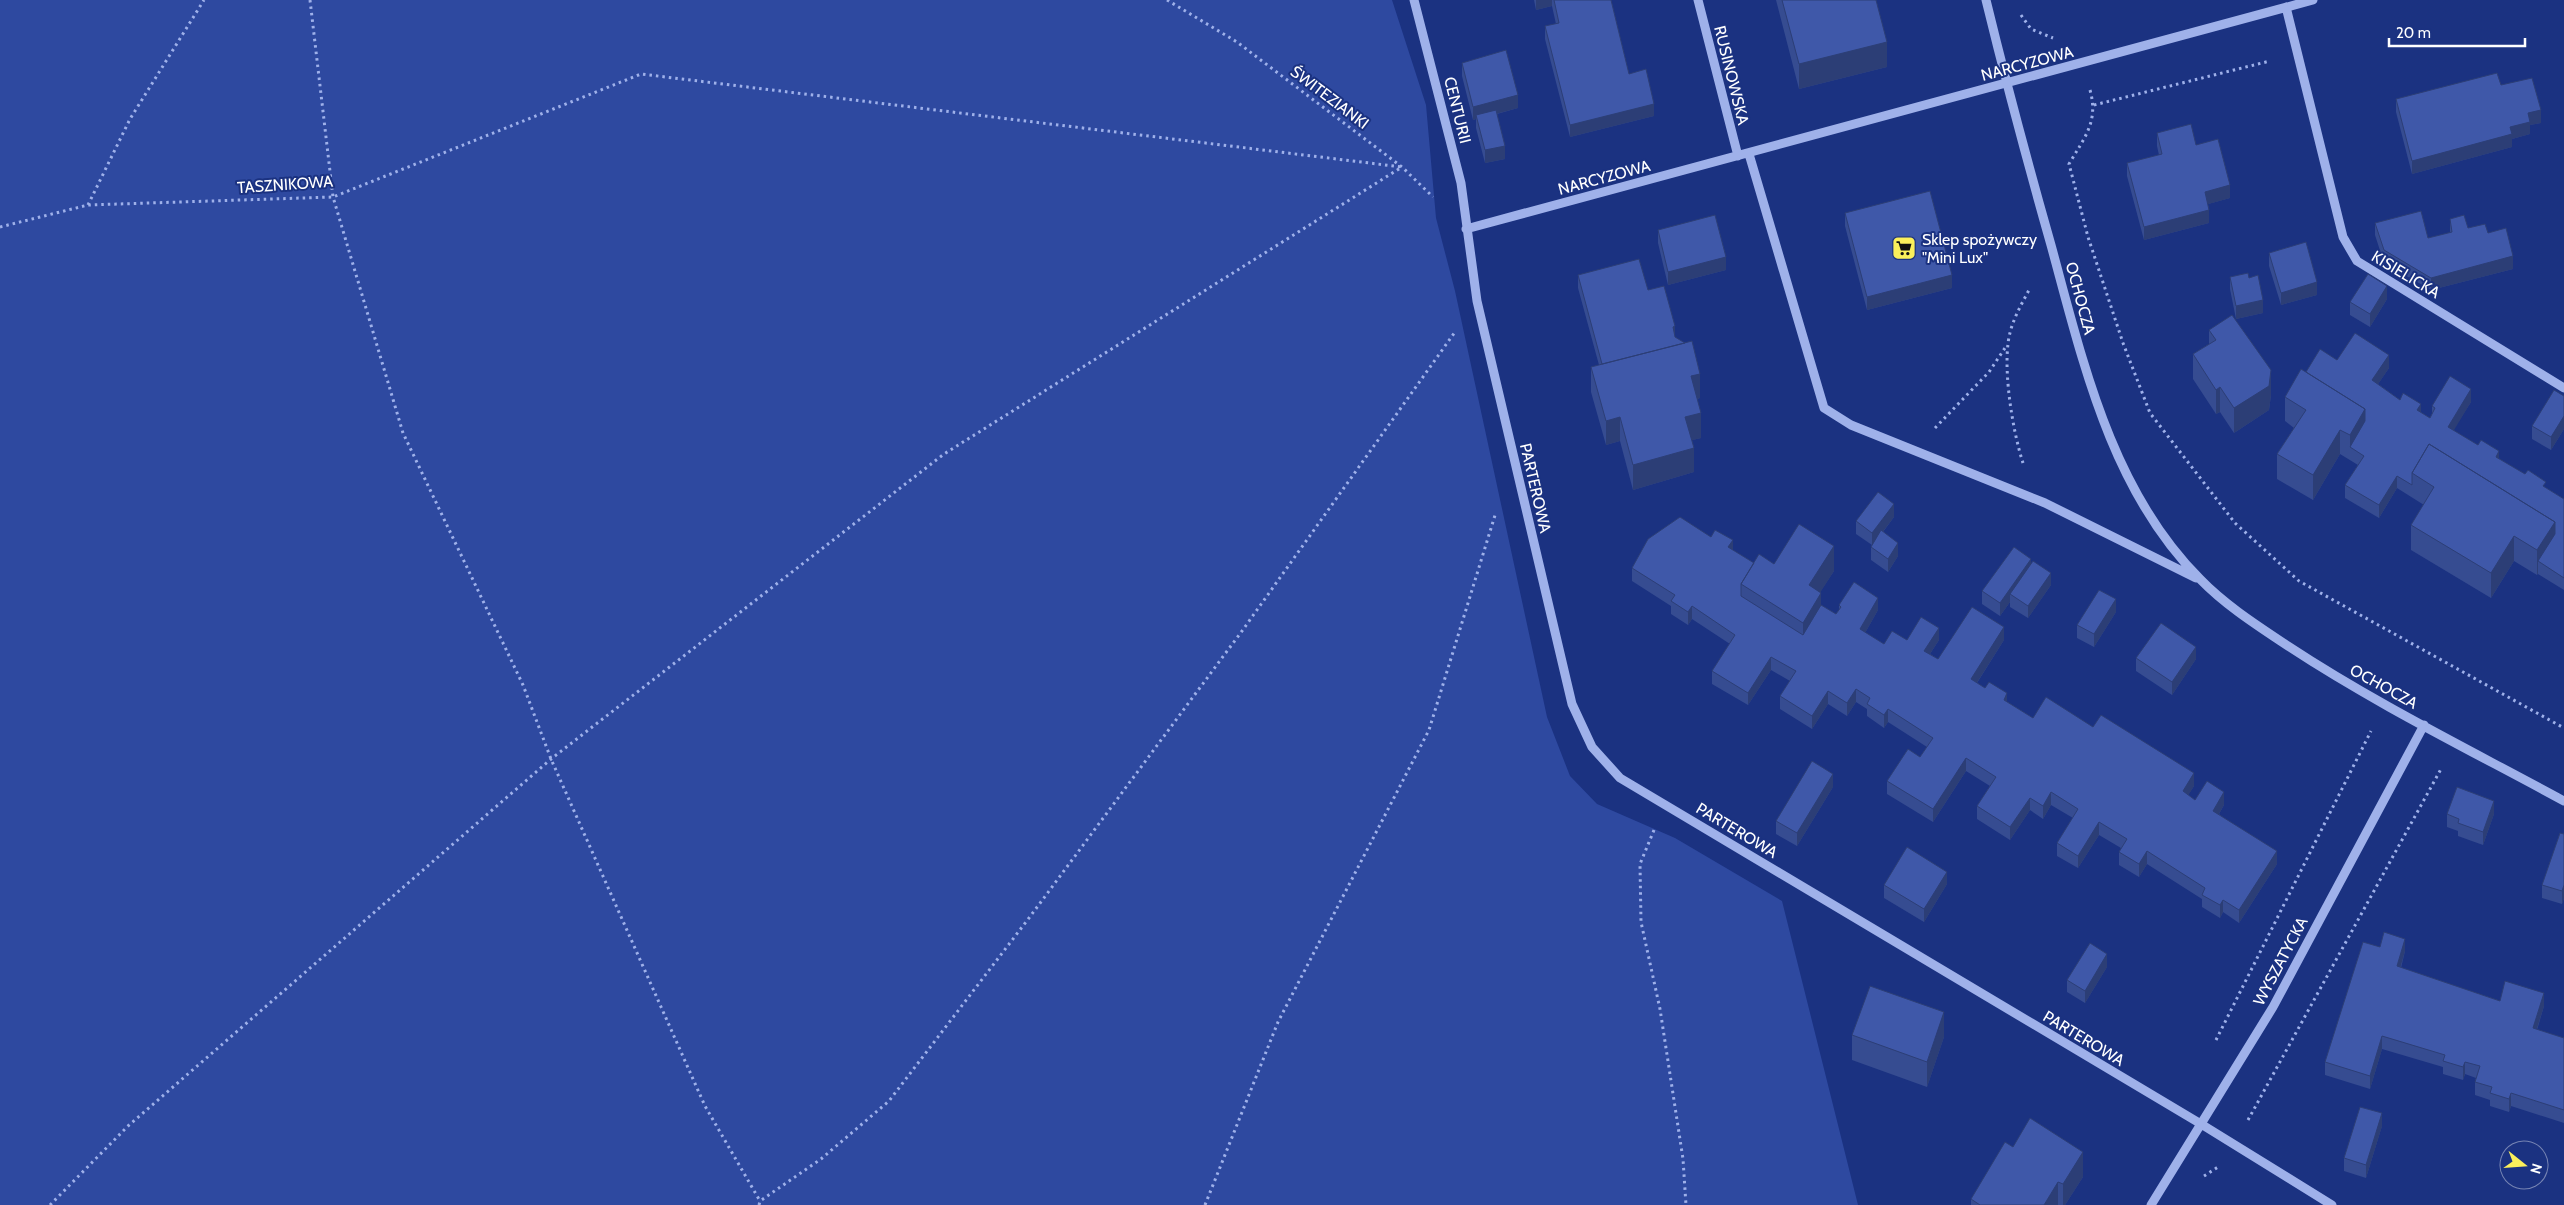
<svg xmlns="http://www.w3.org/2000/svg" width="2564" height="1205" font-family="Cabin,sans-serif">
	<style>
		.green { fill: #2e49a0 }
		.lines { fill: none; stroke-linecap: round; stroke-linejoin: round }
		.path { stroke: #9fb1ea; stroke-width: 3; stroke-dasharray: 2.5 4; stroke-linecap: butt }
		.minor { stroke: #9fb1ea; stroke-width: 9 }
		.wall { fill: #364c91 }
		.shaded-wall { fill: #2c3e76 }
		.building { fill: #3f58a9; stroke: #2c3e76 }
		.labels { text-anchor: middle; stroke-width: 4; stroke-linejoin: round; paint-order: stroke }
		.street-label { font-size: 16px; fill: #fff; stroke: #1b3281 }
		.poi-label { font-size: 16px; fill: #fff; stroke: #1b3281; text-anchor: start }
	</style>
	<rect width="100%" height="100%" fill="#1b3281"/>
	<!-- green -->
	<path class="green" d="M0,0H1392L1426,105L1436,218L1455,291L1547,717L1570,776L1597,804L1675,838L1782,901L1858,1205H0Z"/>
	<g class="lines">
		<!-- path -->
		<path class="path" d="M310,0L333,197L403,433L523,685L551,759L705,1106L760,1201
			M1167,0L1237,42L1402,167L1433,197
			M2021,15L2031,29L2053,38
			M2090,90C2099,122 2084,138 2069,164L2088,237L2123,343L2150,413L2235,523L2299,581L2564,728
			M2094,105L2270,61
			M88,205L130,119L204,0
			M0,227L88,205L333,197L641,74L1402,167
			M1935,428L1989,372L2007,345
			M2023,463C2013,432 2004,377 2008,344C2010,324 2020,307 2029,290
			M1654,830L1640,864L1641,922L1660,1009L1683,1159L1686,1205
			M2216,1040L2371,731
			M2248,1120L2441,769
			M2204,1176L2218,1167
			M50,1205L128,1126L551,759L944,454L1402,167
			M759,1205L760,1201L821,1159L889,1101L1029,918L1242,631L1455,332
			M1205,1205L1278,1022L1429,730L1496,512"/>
		<!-- minor -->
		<path class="minor" d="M1414,0L1461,183L1477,301L1572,704L1592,747L1620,778L2201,1124L2332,1205
			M1698,0L1738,156
			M1986,0C2006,82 2028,164 2051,245C2083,362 2111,490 2200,579C2225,605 2258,626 2288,646C2376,704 2472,751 2564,801
			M2286,7L2343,237L2357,261L2564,388
			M1749,154L1824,408L1851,425L2045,503L2196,578
			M1466,229L2313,0
			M2151,1205L2273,1007L2424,725"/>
	</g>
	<!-- wall -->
	<path class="wall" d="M1534,0H1611L1629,74L1654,116L1570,137L1545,39V26L1556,24L1552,6L1536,10Z
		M1776,0H1876L1887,67L1799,89Z
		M1462,63L1518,108L1497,114L1505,159L1485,163L1476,128V119L1473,120L1462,76Z
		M2501,85L2541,123L2530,125V134L2512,139V147L2412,174L2396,112V99Z
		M2157,133L2196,145L2230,198L2208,204L2209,223L2144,240L2127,176V163L2159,155L2157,146Z
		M1845,213L1952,288L1867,310L1845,226Z
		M2450,219L2468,228L2488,233L2513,269L2431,290L2384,263L2375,235V223L2428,238L2450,233Z
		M1658,230L1726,270L1668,285L1658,243Z
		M2269,253L2317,295L2281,305L2269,266Z
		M1578,275L1648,290L1675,337L1700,398L1697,399L1701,438L1692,440L1694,472L1633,490L1620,441L1606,445L1591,392V367L1599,365L1578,288Z
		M2230,277L2249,278L2263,313L2236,319L2230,289Z
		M2387,299L2370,327L2350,315V302Z
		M2209,330L2271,395L2269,410L2234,433L2220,412L2216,414L2193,379V354L2209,344Z
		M2337,360L2389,368L2378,384L2400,400L2430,418L2432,414V406L2471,402L2453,430L2564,499V597V590L2538,574V573L2537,575L2514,561L2491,598L2411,550V525L2424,505L2397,488L2379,518L2345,498V485L2358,465L2340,454L2313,500L2277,479V454L2294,428L2285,421V397L2306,372Z
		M2564,396V429L2551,450L2532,439V426Z
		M1894,517L1883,532L1898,556L1888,572L1871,560V547L1872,545L1856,534V521Z
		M1711,537L1754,563L1774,564L1834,571L1820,592L1821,605L1836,614L1839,610V605L1878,610L1865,633L1884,644L1907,640H1939L1930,654L1938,659L2004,640L1977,683L2033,718L2093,727L2194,786L2188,795L2195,800L2224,805L2219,814L2277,864L2239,923L2223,912L2220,918L2202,907V899L2147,864L2139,877L2119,865V852L2121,848L2099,835L2078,868L2057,856V843L2073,818L2051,805L2043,819L2030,810L2010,840L1977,819V806L1990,786L1966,771L1933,822L1887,794V781L1920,757L1927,747L1888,722L1884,728L1867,716V709L1856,702L1847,716L1828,704L1812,729L1780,709V696L1790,681L1771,670L1748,705L1712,684V671L1730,644L1692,619L1688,625L1671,614V606L1632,581V568Z
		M2031,564L2051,585L2028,618L2010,607V602L2000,616L1982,604V591Z
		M2116,612L2094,647L2077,638V625Z
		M2136,658L2196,659L2172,695L2136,671Z
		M1833,787L1797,846L1776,834V821Z
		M2447,814H2494L2483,845L2458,836V831L2447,827Z
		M2564,834V898L2562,904L2542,898V885Z
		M1947,884L1924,922L1884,898V885Z
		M2380,947L2405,951L2401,968L2500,1001L2544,1006L2537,1030L2564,1038V1123L2511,1106L2509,1112L2490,1106V1100L2475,1095V1082L2476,1078L2465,1074L2463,1080L2443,1074V1067L2382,1049L2370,1089L2325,1075V1062Z
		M2107,967L2085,1003L2067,992V980Z
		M1852,1035L1944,1037L1927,1087L1852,1060Z
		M2382,1126L2366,1178L2344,1171V1158Z
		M2013,1147L2083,1177L2065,1205H1971V1199Z"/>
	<!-- shaded-wall -->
	<path class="shaded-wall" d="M1536,0H1552V6L1536,10Z
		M1887,42V67L1799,89V64Z
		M1518,95V108L1477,119L1476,115V119L1473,120V107Z
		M1654,104V116L1570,137V125Z
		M2541,110V123L2530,125V134L2512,139V147L2412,174V161L2510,127L2528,113Z
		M1505,146V159L1485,163V150Z
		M2230,185V198L2205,205V192Z
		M2209,210V223L2144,240V227Z
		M2513,256V269L2431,290V278Z
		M1726,257V270L1668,285V272Z
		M1952,275V288L1867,310V297Z
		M2317,282V295L2281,305V293Z
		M2387,286V299L2370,327V314Z
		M2263,300V313L2236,319V306Z
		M1675,326V339L1673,327Z
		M2389,355V368L2372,393V380Z
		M2271,370V395L2269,410L2234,433V408Z
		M1700,374V398L1691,401V376Z
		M2220,387V412L2216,414V390Z
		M2471,389V402L2448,440V427Z
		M2421,404V417L2417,410Z
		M2365,409V434L2350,447V435Z
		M1701,413V438L1685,442V417Z
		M2564,416V429L2551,450V437Z
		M1620,417V441L1606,445V421Z
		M2340,430V454L2313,500V475Z
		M1694,448V472L1633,490V465Z
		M2499,451V464L2496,457Z
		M2397,476V488L2379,518V505Z
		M1894,504V517L1872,546V533Z
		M2555,522V546L2538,561V573L2537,575V550Z
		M2514,536V561L2491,598V573Z
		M1733,540V553L1728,547Z
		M1898,543V556L1888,572V559Z
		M1834,546V571L1809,610V585Z
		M2031,559V572L2010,594V602L2000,616V603Z
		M2051,573V585L2028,618V606Z
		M1821,593V618L1803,648V623Z
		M1878,598V610L1860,642V629Z
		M2116,599V612L2094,647V634Z
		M1692,606V619L1688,625V612Z
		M2004,627V640L1971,692V679Z
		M1939,628V640L1924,663V651Z
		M2196,647V659L2172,695V682Z
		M1771,657V670L1748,705V693Z
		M1856,689V702L1847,716V703Z
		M1828,691V704L1812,729V716Z
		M2007,693V706L2004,700Z
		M1888,709V722L1884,728V715Z
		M1966,758V771L1933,822V809Z
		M2194,773V786L2183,804V791Z
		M1833,774V787L1797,846V833Z
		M2051,792V805L2043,819V806Z
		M2224,792V805L2213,824V811Z
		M2030,798V810L2010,840V827Z
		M2494,801V814L2483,845V832Z
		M2099,822V835L2078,868V856Z
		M2147,851V864L2139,877V864Z
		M2277,851V864L2239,923V910Z
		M1947,872V884L1924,922V909Z
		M2564,885V898L2562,904V891Z
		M2223,900V912L2220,918V905Z
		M2405,939V951L2397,979V966Z
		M2107,954V967L2085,1003V991Z
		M2544,993V1006L2533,1041V1028Z
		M1944,1012V1037L1927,1087V1062Z
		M2382,1036V1049L2370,1089V1076Z
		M2465,1062V1074L2463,1080V1067Z
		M2511,1093V1106L2509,1112V1099Z
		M2382,1113V1126L2366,1178V1165Z
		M2083,1152V1177L2065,1205H2063V1184Z
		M2058,1182V1205H2044Z"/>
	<!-- building -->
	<path class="building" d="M1554,0H1611L1629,74L1646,69L1654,104L1570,125L1545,26L1559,23Z
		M1782,0H1876L1887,42L1799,64Z
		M1506,50L1518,95L1473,107L1462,63Z
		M2497,73L2501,85L2532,78L2541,110L2528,113L2530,122L2510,127L2512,134L2412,161L2396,99Z
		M1496,110L1505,146L1485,150L1476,115Z
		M2191,124L2196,145L2218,139L2230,185L2205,192L2209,210L2144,227L2127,163L2162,154L2157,133Z
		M1930,191L1952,275L1867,297L1845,213Z
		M2421,211L2428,238L2452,232L2450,219L2464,215L2468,228L2485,224L2488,233L2506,228L2513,256L2431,278L2384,250L2375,223Z
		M1715,215L1726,257L1668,272L1658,230Z
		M2306,242L2317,282L2281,293L2269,253Z
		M1639,259L1648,290L1664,286L1675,326L1673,327L1675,337L1685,343L1602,364L1578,275Z
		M2248,273L2249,278L2258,275L2263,300L2236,306L2230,277Z
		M2368,274L2387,286L2370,314L2350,302Z
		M2232,315L2271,370L2269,386L2234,408L2220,387L2216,390L2193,354L2216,340L2209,330Z
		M2355,333L2389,355L2372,380L2400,400L2403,393L2421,404L2417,410L2430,418L2435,408L2432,406L2450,376L2471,389L2448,427L2478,445L2481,440L2499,451L2496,457L2525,474L2528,470L2546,482L2543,486L2564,499V578L2538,561L2555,534V522L2429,444L2412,473V485L2397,476L2379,505L2345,485L2364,456L2350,447L2365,421V409L2306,372L2320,349L2337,360Z
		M1692,341L1700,374L1691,376L1701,413L1685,417L1694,448L1633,465L1620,417L1606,421L1591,367Z
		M2301,369L2365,409L2350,435L2340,430L2313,475L2277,454L2306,410L2285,397Z
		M2554,390L2564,396V416L2551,437L2532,426Z
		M2429,444L2555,522L2537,550L2514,536L2491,573L2411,525L2434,487L2412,473Z
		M1878,492L1894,504L1872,533L1856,521Z
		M1680,517L1711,537L1715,530L1733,540L1728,547L1754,563L1741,584V596L1803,635L1821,605L1836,614L1841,607L1839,605L1854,582L1878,598L1860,629L1884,644L1892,631L1907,640L1921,617L1939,628L1924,651L1938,659L1972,607L2004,627L1971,679L1985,688L1989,682L2007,693L2004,700L2033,718L2046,697L2093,727L2101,715L2194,773L2183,791L2195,800L2207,781L2224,792L2213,811L2277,851L2239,910L2223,900L2220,905L2202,895L2205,888L2147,851L2139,864L2119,852L2127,839L2099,822L2078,856L2057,843L2078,809L2051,792L2043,806L2030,798L2010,827L1977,806L1996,777L1966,758L1933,809L1887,781L1908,749L1920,757L1933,738L1888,709L1884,715L1867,704L1870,698L1856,689L1847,703L1828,691L1812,716L1780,696L1796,671L1771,657L1748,693L1712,671L1735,635L1692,606L1688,612L1671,601L1675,595L1632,568L1648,539Z
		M1799,524L1834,546L1809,585L1821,593L1803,623L1741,584L1759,554L1774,564Z
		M1881,530L1898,543L1888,559L1871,547Z
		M2014,547L2031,559L2000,603L1982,591Z
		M2033,561L2051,573L2028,606L2010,594Z
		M2099,590L2116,599L2094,634L2077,625Z
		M2161,623L2196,647L2172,682L2136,658Z
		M1812,761L1833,774L1797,833L1776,821Z
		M2457,787L2494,801L2483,832L2458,823L2459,819L2447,814Z
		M2560,833L2564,834V885L2562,891L2542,885Z
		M1907,847L1947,872L1924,909L1884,885Z
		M2384,932L2405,939L2397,966L2500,1001L2505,981L2544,993L2533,1028L2564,1038V1110L2511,1093L2509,1099L2490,1093L2492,1087L2475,1082L2480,1066L2465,1062L2463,1067L2443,1061L2445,1055L2382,1036L2370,1076L2325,1062L2363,942L2380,947Z
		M2090,943L2107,954L2085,991L2067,980Z
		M1870,986L1944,1012L1927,1062L1852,1035Z
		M2360,1107L2382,1113L2366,1165L2344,1158Z
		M2030,1118L2083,1152L2063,1184L2058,1182L2044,1205H1980L1971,1199L2005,1142L2013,1147Z"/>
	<!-- icons -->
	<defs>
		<g id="supermarket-square" transform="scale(1.25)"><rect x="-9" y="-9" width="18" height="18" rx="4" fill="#fbef5b" stroke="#1b3281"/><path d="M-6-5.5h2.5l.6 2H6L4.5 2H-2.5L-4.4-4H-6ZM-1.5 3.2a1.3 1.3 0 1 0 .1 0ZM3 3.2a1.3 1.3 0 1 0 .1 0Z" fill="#111"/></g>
	</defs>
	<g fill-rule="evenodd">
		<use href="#supermarket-square" x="1904" y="248"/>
	</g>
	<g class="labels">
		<!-- street labels -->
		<g class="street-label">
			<text transform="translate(2027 63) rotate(-15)" y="6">NARCYZOWA</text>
			<text transform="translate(1732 75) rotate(76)" y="6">RUSINOWSKA</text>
			<text transform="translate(1330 97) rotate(37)" y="6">ŚWITEZIANKI</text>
			<text transform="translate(1458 110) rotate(76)" y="6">CENTURII</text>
			<text transform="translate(1604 177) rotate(-15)" y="6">NARCYZOWA</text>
			<text transform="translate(285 184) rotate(-4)" y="6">TASZNIKOWA</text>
			<text transform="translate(2406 274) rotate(31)" y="6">KISIELICKA</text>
			<text transform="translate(2081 298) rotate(75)" y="6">OCHOCZA</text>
			<text transform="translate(1536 488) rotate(77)" y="6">PARTEROWA</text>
			<text transform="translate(2384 686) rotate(29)" y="6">OCHOCZA</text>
			<text transform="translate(1737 830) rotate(31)" y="6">PARTEROWA</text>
			<text transform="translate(2280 961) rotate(-62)" y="6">WYSZATYCKA</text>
			<text transform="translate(2084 1038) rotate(31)" y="6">PARTEROWA</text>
		</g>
		<!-- poi labels -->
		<g class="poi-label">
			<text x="1922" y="245">Sklep spożywczy<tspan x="1922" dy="18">"Mini Lux"</tspan></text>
		</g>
	</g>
	<!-- north arrow -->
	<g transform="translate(2524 1165) rotate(107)"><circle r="24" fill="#1b3281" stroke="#7684b3"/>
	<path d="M0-4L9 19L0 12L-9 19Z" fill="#fbef5b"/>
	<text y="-8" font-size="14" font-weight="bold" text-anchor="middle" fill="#ffffff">N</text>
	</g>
	<!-- scale -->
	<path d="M2389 38v8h136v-8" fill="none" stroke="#ffffff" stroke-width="2.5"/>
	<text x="2396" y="38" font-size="15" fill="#ffffff" stroke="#1b3281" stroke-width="4" paint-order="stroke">20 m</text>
</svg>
